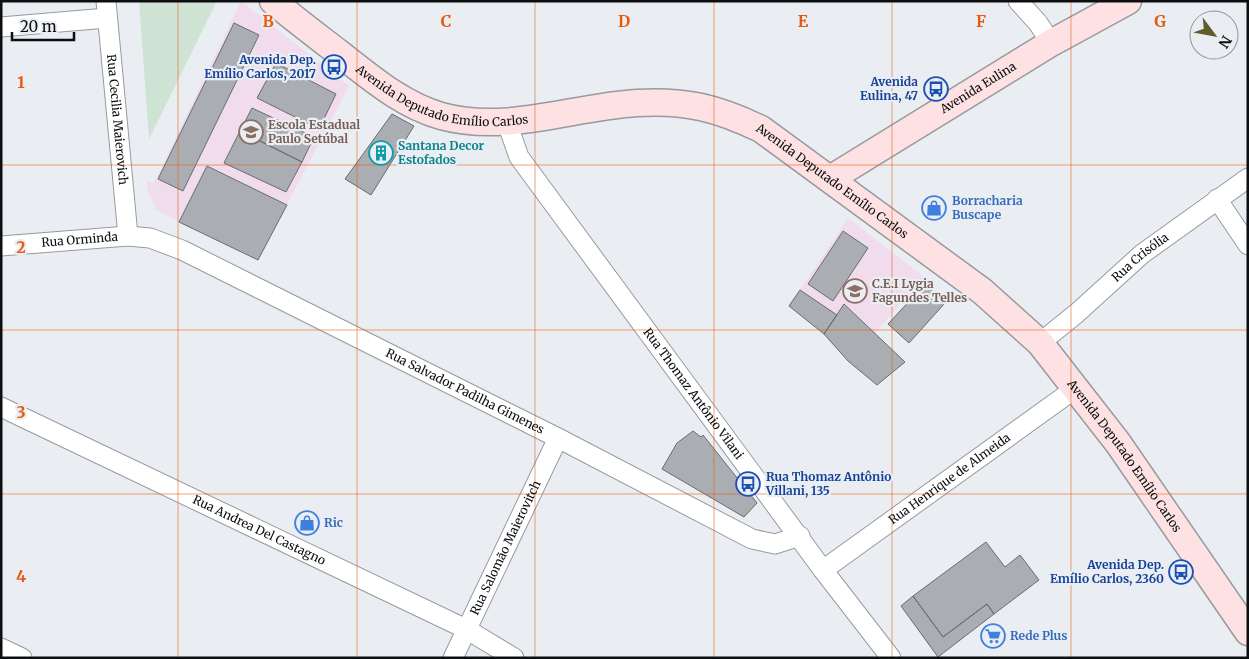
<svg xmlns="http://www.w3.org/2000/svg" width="1249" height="659" font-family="Merriweather,serif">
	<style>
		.education { fill: #f0dcec }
		.green { fill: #cfe3d5 }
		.building { fill: #aaaeb2; stroke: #686c70 }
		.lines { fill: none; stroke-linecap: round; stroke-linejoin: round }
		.street-casing { stroke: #979a9f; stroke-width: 21 }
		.secondary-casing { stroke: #979a9f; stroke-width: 29 }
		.street { stroke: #fff; stroke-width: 19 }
		.secondary { stroke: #fee2e3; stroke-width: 26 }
		.grid { fill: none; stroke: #e8590c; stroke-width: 1; stroke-opacity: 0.55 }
		.labels { text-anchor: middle; stroke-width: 4.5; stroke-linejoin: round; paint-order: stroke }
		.transit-label { font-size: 12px; font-weight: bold; fill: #164399; stroke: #eaeef3; text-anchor: end }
		.street-label { font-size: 12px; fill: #0c0e0f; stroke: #eaeef3 }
		.education-label { font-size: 12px; font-weight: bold; fill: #785e54; stroke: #eaeef3; text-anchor: start }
		.culture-label { font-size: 12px; font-weight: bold; fill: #0d838f; stroke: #eaeef3; text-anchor: start }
		.shop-label { font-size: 12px; font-weight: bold; fill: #366cbe; stroke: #eaeef3; text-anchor: start }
		.grid-label { font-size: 16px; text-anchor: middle; font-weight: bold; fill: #e8590c; stroke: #eaeef3; stroke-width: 4.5; stroke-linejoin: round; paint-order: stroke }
	</style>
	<rect width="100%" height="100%" fill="#eaeef3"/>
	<!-- education -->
	<path class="education" d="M241,1L349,86L258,260L156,210L147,188V181L153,183L156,179Z
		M848,218L924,277L875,333L905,362L877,385L848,361L824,334L789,306Z"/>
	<!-- green -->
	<path class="green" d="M139,1H217L149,139Z"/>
	<!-- building -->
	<path class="building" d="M234,23L259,35L183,191L158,179Z
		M276,63L336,94L319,129L257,98Z
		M252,108L314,137L302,162L240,131Z
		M392,114L414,126L371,195L345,179Z
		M240,131L302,162L286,192L224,163Z
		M207,166L287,205L258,260L179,222Z
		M843,231L868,248L833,301L808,284Z
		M925,284L945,303L909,343L888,324Z
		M800,290L837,315L824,334L789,306Z
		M844,304L905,362L877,385L848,361L824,334Z
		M693,431L701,437L703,435L757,503L744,517L662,469L677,443Z
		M986,542L1005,567L1020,555L1039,580L994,614L987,604L943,637L913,596Z
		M913,596L943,637L987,604L994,614L938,657L901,606Z"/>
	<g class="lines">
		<!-- street casing -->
		<g class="street-casing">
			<g id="street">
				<path id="s1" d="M106,1L128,236"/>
				<path d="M1018,1L1038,23L1051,43"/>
				<path d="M1,27L107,18"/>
				<path id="s2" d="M507,123L519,157L823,570L891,658"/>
				<path d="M1217,199L1248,245"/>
				<path id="s3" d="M1,246L128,236L150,238L182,250L558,438L752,539L775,544L800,536"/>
				<path id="s4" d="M1040,343L1077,313L1142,254L1248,178"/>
				<path id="s5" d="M1,407L466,629L514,658"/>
				<path id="s6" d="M823,570L1076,388"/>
				<path d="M1,648L22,658"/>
				<path id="s7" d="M453,658L558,438"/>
			</g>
		</g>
		<!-- secondary casing -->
		<g class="secondary-casing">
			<g id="secondary">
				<path id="s8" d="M273,1C294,19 317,36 339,53C370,77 402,105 441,116C507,134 571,107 637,103C686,100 717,108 761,129L982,291L1040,343L1118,443L1248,632"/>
				<path id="s9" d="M830,179L1051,43L1128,1"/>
			</g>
		</g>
		<!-- street -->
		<use href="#street" class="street"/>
		<!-- secondary -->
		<use href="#secondary" class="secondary"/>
	</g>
	<!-- grid -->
	<path class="grid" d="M178,1V658M357,1V658M535,1V658M714,1V658M892,1V658M1071,1V658M1,165H1248M1,330H1248M1,494H1248"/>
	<!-- icons -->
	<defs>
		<g id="bus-ring" transform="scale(1.25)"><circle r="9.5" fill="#eaeef3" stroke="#1a4fb4" stroke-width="1.5"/><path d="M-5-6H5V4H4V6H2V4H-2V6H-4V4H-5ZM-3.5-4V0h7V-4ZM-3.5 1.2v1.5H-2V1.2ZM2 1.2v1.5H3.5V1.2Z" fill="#1a4fb4"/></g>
		<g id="school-ring" transform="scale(1.25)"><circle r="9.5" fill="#eaeef3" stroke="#8d6e63" stroke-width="1.5"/><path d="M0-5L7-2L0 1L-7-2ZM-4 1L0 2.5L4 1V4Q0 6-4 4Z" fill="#8d6e63"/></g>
		<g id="building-ring" transform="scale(1.25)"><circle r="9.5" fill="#eaeef3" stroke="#0f9aa8" stroke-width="1.5"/><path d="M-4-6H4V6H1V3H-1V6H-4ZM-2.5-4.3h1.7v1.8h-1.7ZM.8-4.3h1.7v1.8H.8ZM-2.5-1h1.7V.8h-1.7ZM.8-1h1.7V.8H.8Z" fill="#0f9aa8"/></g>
		<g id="shop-ring" transform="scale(1.25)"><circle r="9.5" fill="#eaeef3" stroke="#3f7fe0" stroke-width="1.5"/><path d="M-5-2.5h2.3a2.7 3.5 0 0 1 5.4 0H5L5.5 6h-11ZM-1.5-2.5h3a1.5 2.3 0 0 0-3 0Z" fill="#3f7fe0"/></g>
		<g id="supermarket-ring" transform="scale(1.25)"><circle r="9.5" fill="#eaeef3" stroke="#3f7fe0" stroke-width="1.5"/><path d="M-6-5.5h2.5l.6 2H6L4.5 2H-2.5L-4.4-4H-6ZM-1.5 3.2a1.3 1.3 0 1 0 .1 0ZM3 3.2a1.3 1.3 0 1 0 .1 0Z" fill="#3f7fe0"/></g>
	</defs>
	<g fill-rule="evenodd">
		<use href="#bus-ring" x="334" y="67"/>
		<use href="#bus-ring" x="936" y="89"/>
		<use href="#school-ring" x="251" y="132"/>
		<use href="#building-ring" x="381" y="153"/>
		<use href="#shop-ring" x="934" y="208"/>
		<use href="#school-ring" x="855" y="291"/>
		<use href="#bus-ring" x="748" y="484"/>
		<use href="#shop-ring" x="307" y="523"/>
		<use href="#bus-ring" x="1181" y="572"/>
		<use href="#supermarket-ring" x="993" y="636"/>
	</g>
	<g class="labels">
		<!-- transit labels -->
		<g class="transit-label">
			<text x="316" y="64">Avenida Dep.<tspan x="316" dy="14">Emílio Carlos, 2017</tspan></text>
			<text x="918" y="86">Avenida<tspan x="918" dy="14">Eulina, 47</tspan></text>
			<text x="766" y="481" text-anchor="start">Rua Thomaz Antônio<tspan x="766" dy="14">Villani, 135</tspan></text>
			<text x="1164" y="569">Avenida Dep.<tspan x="1164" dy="14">Emílio Carlos, 2360</tspan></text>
		</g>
		<!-- street labels -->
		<g class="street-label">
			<text dy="4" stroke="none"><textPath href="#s9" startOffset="174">Avenida Eulina</textPath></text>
			<text dy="4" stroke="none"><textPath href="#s8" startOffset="200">Avenida Deputado Emílio Carlos</textPath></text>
			<text dy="4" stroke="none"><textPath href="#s1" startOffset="119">Rua Cecilia Maierovich</textPath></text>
			<text dy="4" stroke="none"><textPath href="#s8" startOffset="619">Avenida Deputado Emílio Carlos</textPath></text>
			<text dy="4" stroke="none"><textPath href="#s3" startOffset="79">Rua Orminda</textPath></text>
			<text dy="4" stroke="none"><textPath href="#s4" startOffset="132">Rua Crisólia</textPath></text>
			<text dy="4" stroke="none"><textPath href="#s3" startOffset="500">Rua Salvador Padilha Gimenes</textPath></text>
			<text dy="4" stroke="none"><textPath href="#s2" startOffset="330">Rua Thomaz Antônio Vilani</textPath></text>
			<text dy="4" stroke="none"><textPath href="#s8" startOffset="1024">Avenida Deputado Emílio Carlos</textPath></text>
			<text dy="4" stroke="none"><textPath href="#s6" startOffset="156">Rua Henrique de Almeida</textPath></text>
			<text dy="4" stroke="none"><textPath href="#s5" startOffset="286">Rua Andrea Del Castagno</textPath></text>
			<text dy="4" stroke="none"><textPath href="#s7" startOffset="122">Rua Salomão Maierovitch</textPath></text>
		</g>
		<!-- education labels -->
		<g class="education-label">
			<text x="268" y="129">Escola Estadual<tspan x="268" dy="14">Paulo Setúbal</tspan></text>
			<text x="872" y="288">C.E.I Lygia<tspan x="872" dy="14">Fagundes Telles</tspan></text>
		</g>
		<!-- culture labels -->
		<g class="culture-label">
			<text x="398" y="150">Santana Decor<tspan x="398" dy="14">Estofados</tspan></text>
		</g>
		<!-- shop labels -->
		<g class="shop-label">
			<text x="952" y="205">Borracharia<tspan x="952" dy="14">Buscape</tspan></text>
			<text x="324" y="527">Ric</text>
			<text x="1010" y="640">Rede Plus</text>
		</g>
	</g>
	<g class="grid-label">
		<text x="268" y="27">B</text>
		<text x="446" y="27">C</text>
		<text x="624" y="27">D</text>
		<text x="803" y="27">E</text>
		<text x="981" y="27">F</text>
		<text x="1160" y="27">G</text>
		<text x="21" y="88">1</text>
		<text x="21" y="253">2</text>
		<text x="21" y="418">3</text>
		<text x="21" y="582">4</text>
	</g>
	<!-- border -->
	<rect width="1249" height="659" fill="none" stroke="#0c0e0f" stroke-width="5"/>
	<!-- north arrow -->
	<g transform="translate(1214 35) rotate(122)"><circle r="24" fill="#eaeef3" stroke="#919498"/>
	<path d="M0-4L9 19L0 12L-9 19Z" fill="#5f5e2b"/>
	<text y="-8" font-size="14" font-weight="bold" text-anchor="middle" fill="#0c0e0f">N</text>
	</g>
	<!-- scale -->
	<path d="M12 32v8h62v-8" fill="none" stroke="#0c0e0f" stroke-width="2.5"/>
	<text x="20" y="32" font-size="15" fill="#0c0e0f" stroke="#eaeef3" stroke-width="4" paint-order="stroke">20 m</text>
</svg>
